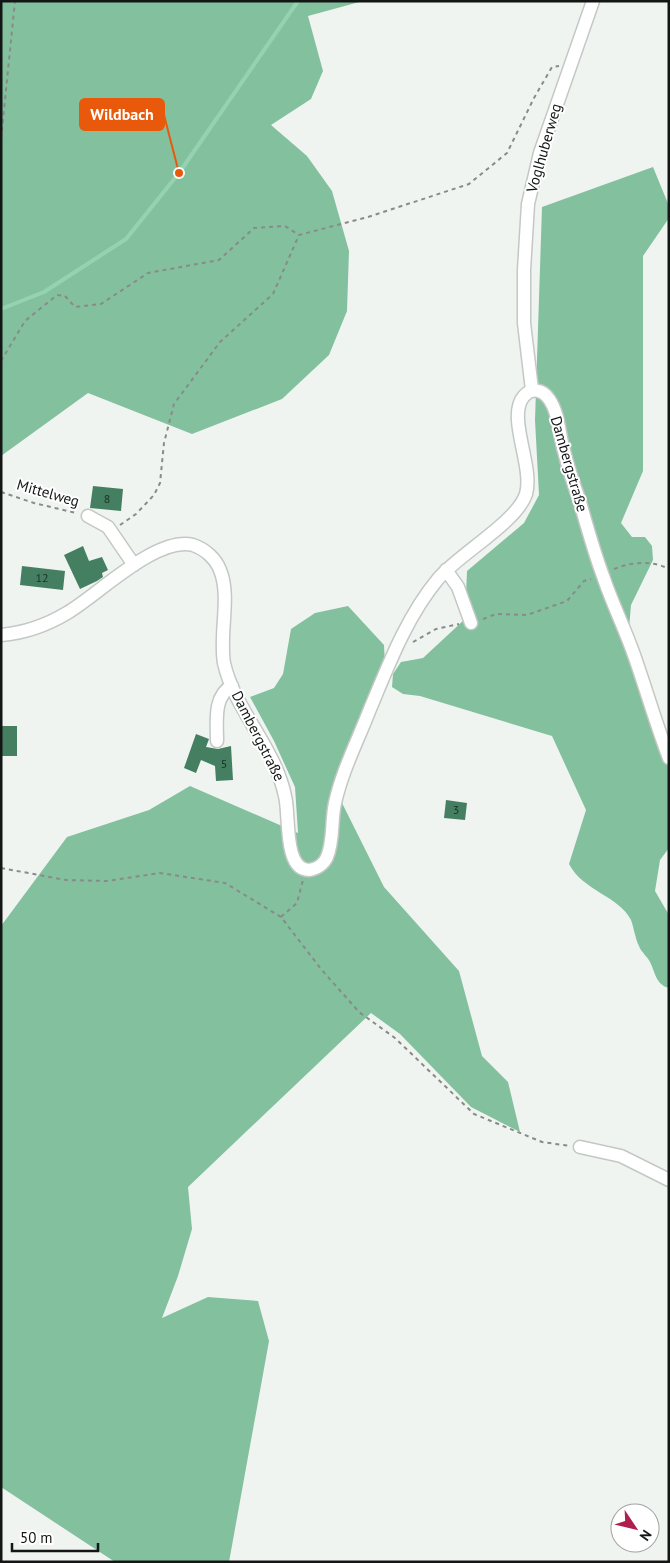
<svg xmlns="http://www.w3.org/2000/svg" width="670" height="1563" font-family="'PT Sans',sans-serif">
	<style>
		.forest { fill: #83c09e }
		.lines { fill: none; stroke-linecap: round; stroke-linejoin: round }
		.stream { stroke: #95d3b0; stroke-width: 4 }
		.building { fill: #447f61 }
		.minor-casing { stroke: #c3c8c5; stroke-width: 15 }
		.path { stroke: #888b89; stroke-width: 2; stroke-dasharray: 4 4; stroke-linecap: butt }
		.minor { stroke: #fff; stroke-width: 12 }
		.labels { text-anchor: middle; stroke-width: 4; stroke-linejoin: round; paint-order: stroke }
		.number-label { font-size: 12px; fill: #203028 }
		.street-label { font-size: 15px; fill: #141615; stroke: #fff }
		.leader { fill: none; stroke: #e8590c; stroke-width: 2 }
		.callout-dot { fill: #e8590c; stroke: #fff; stroke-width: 2 }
		.callout { fill: #e8590c; stroke: #e8590c; stroke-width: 2 }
		.callout-label { font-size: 16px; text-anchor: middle; font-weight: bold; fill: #fff }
	</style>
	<rect width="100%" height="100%" fill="#eff4f1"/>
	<!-- forest -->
	<path class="forest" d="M1,1H363L308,16L323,71L311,99L271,125L307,156L332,191L349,251L347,311L329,355L282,399L192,434L88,393L1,456Z
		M653,167L669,206V218L643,256V471L621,523L632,537H645L652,546L653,560L631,605L629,628L669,761V848L660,860L655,891L669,915V988C656,985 655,972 650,962C647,956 641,952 639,946C635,938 634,928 631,920C619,896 583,891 569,864L586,810L552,736L420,696L403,694L392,687L393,674L401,662L423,658L465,619L467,571L524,523L539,495L535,420L542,207Z
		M348,606L384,645L385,664L336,791L384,887L459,971L482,1056L508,1082L520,1132L471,1107L400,1034L371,1013L188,1187L192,1229L178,1276L162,1318L208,1297L258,1301L269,1341L229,1562H115L1,1487V926L67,837L149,810L190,786L298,833L295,787L274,741L250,697L274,688L283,674L291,629L315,613Z"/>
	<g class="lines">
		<!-- stream -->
		<path class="stream" d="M1,309L44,292L126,239L179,173L298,1"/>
	</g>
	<!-- building -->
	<path class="building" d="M93,486L123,489L121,511L90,508Z
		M83,546L89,561L102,557L108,570L102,573L103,577L97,581L80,589L64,555Z
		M22,566L65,571L63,590L20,585Z
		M1,726H17V756H1Z
		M196,734L209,739L206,747L218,749L231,746L233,780L216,781L215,766L201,760L196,773L184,768Z
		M446,800L467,803L465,820L444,818Z"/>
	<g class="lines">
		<!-- minor casing -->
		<g class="minor-casing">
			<path id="minor" d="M532,390L524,323V270L528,204L540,153L593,1
				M88,516L108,527L134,565
				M446,570L458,587L471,623
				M1,635C24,633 47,625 67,613C98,595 156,536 193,545C205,549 216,559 220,570C231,596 219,634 224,663C234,709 275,747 285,796C290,814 283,870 309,870C317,869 324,864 327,857C334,841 331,820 335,803C342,771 358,740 370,709C388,666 407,616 438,579C459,554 517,522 526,494C534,466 506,416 524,396C532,387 543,390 549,399C559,413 559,434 564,451C568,468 574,485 580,502C587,527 594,552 603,576C612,603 625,629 634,655C646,689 656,724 669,758
				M217,741C217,722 213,696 232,686
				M580,1147L621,1156L669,1180"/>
		</g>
		<!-- path -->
		<path class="path" d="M1,139L15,1
			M1,361L25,321L57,295L65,296L75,307L101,304L148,273L219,260L254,228L285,226L299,235
			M1,492L34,503L76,513
			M120,525L136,514L154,495L160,483L164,443L174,404L220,342L273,294L299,235L368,217L469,184L507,153L534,98L552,67L559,66
			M614,569C631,562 652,560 669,569
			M483,619L496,614L527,615L567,601L584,581L591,579
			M413,642L436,629L459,624
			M1,868L66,880L107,881L160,873L225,883L281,917L321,969L359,1012L395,1038L474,1114L542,1142L570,1146
			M281,917L297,903L303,880"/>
		<!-- minor -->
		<use href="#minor" class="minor"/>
	</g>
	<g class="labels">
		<!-- number labels -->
		<g class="number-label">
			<text x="107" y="503">8</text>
			<text x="42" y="582">12</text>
			<text x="224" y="768">5</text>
			<text x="456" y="814">3</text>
		</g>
		<!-- street labels -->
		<g class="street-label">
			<text transform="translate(544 148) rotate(-74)" y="5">Voglhuberweg</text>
			<text transform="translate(569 464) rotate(74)" y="5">Dambergstraße</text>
			<text transform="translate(48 493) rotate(16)" y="5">Mittelweg</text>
			<text transform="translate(258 736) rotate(63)" y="5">Dambergstraße</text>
		</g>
	</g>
	<!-- callouts -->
	<path class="leader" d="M179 173L164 115"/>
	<circle class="callout-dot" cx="179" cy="173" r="5"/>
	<rect class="callout" x="80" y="99" width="84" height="31" rx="5"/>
	<g class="callout-label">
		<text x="122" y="120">Wildbach</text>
	</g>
	<!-- border -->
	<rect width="670" height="1563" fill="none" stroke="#141615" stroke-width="5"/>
	<!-- north arrow -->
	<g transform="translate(635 1528) rotate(125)"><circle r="24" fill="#ffffff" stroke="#a1a2a1"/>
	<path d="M0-4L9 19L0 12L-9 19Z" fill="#b01e4c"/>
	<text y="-8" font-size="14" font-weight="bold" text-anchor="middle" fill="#141615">N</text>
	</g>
	<!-- scale -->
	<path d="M12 1543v8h86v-8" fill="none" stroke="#141615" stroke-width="2.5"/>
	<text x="20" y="1543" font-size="15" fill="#141615" stroke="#ffffff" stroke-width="4" paint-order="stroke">50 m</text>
</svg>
